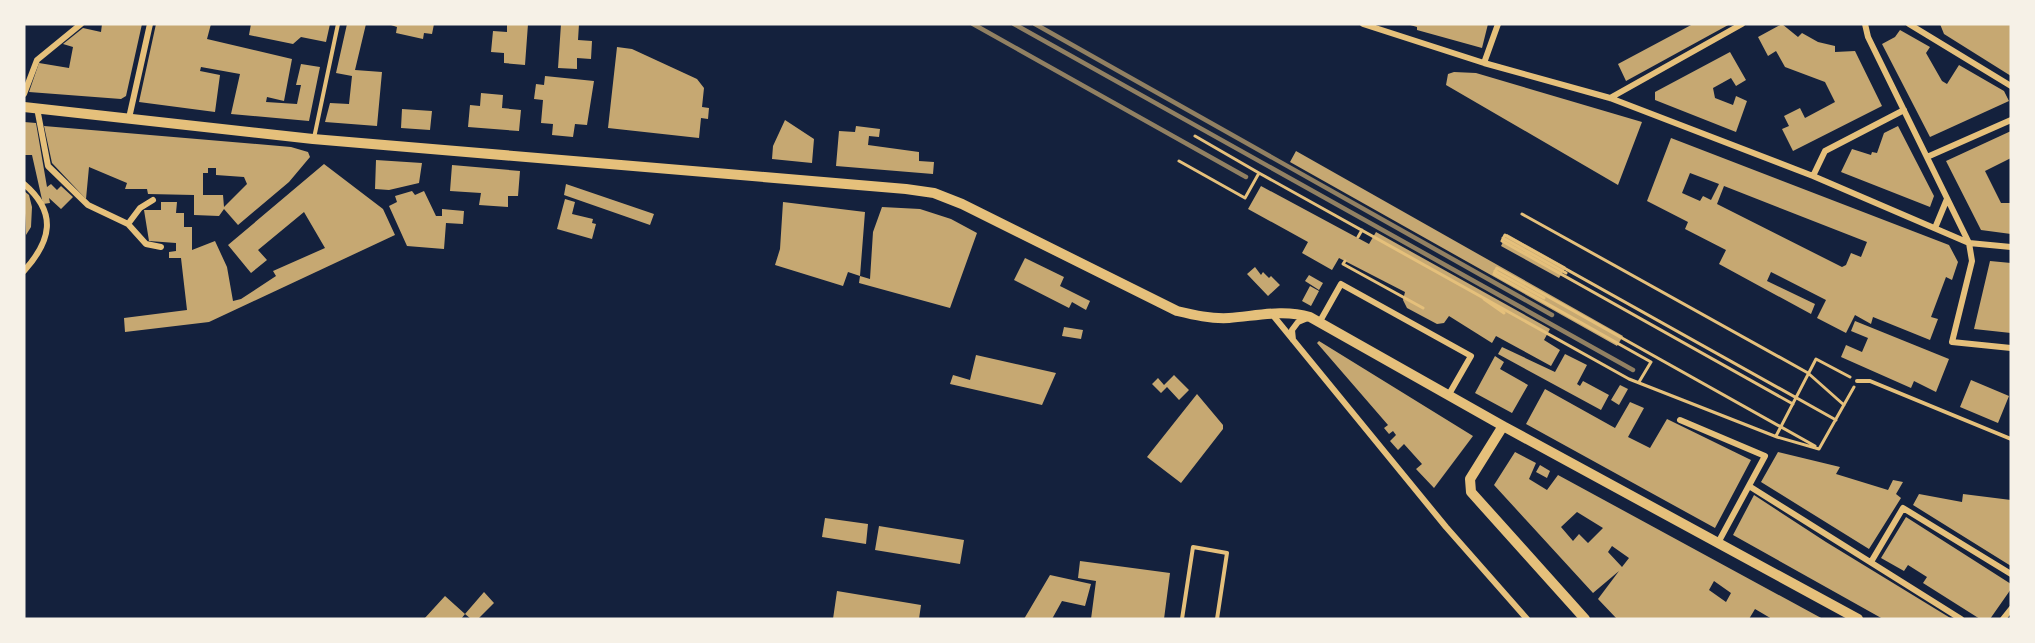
<svg xmlns="http://www.w3.org/2000/svg" width="2035" height="643" font-family="'DM Sans',sans-serif">
	<style>
		.building { fill: #c6a872; fill-rule: evenodd }
		.lines { fill: none; stroke-linecap: round; stroke-linejoin: round }
		.path { stroke: #e5c07b; stroke-width: 3 }
		.service { stroke: #e5c07b; stroke-width: 4 }
		.minor { stroke: #e5c07b; stroke-width: 6 }
		.secondary { stroke: #e5c07b; stroke-width: 10 }
		.rail { stroke: #918062; stroke-width: 4.5 }
	</style>
	<rect width="100%" height="100%" fill="#14213d"/>
	<!-- building -->
	<path class="building" d="M102,24H142L126,96L121,99L29,92L39,63L69,68L73,47L63,44L83,28L101,32Z
		M156,24H211L207,39L292,59L284,101L267,97L266,102L297,104L301,85H296L301,64L320,67L309,121L231,114L240,74L201,67L200,71L220,75L215,112L139,102Z
		M251,24H330L326,42L301,37L293,44L249,35Z
		M347,24H366L355,70L382,72L377,126L325,122L330,103L349,104L352,76L336,73Z
		M388,24H434L432,34L424,33L423,39L396,33L397,27Z
		M507,24H528L525,65L504,63V53L491,52L493,31L507,32Z
		M561,24H579L578,40L592,41L591,59L577,58V69L558,68Z
		M1407,24H1488L1482,48L1417,30V27Z
		M1693,24H1730L1626,81L1618,64Z
		M1782,24L1798,37L1802,33L1818,42L1835,46V52L1855,51L1882,106L1793,151L1782,129L1789,126L1784,116L1800,108L1805,118L1835,102L1825,82L1785,67L1776,51L1768,56L1758,37Z
		M1940,24H2011V76L1944,34Z
		M1900,30L1930,47L1926,53L1942,81L1947,84L1959,65L2004,91L2009,101L1930,137L1882,44L1895,37Z
		M617,47L632,49L697,79L704,88L702,107L709,108L708,119L701,118L699,138L608,128Z
		M1730,52L1746,80L1736,86L1731,78L1713,88L1715,98L1733,105L1736,96L1747,101L1736,132L1655,100V92Z
		M1454,72L1476,73L1642,122L1618,185L1446,85L1448,74Z
		M545,76L594,81L587,125L575,124L573,137L552,135L553,124L541,123L543,100L534,99L536,84L544,85Z
		M481,93L503,95L502,108L521,110L519,131L468,127L470,105L480,106Z
		M402,109L432,111L430,130L401,128Z
		M785,120L814,139L812,163L772,159L773,146Z
		M24,122L36,123L47,187L51,184L57,190L61,186L73,197L61,209L49,198L50,203L43,204L32,155H24Z
		M44,126L291,147L308,152L310,157L289,182L238,225L224,209L219,216L194,215V195L148,194L147,189H125L127,183L89,167L86,199L52,163ZM208,168H216V175L244,177L247,184L224,207L223,195H203V173H208Z
		M856,126L880,129L879,137L869,136L868,145L919,152V161L934,162L933,174L836,166L839,131L855,132Z
		M1898,126L1934,196L1930,207L1841,172L1852,149L1871,155L1872,152L1877,153L1884,133Z
		M2011,131V158L1985,171L2001,203H2011V234L1981,230L1946,161Z
		M1671,138L1949,245L1958,262L1952,280L1946,277L1931,317L1938,319L1930,340L1873,317L1871,324L1855,315L1846,333L1817,318L1826,300L1771,272L1767,281L1815,304L1811,314L1719,264L1726,250L1685,229L1688,222L1647,201ZM1690,173L1719,184L1711,200L1703,196L1700,201L1682,193ZM1724,186L1867,242L1861,257L1851,253L1846,265L1842,267L1717,204Z
		M1296,151L1623,336L1617,346L1290,162Z
		M376,160L422,163L419,183L389,190L375,189Z
		M324,164L383,209L395,235L209,322L125,332L124,318L187,310L181,258H169V252L176,251V243L149,241L144,210H161V202H177L176,213H184V227H192V250L215,241L227,267L233,301L241,299L276,276L273,271L325,248L304,212L258,250L267,260L251,273L228,245Z
		M452,165L520,171L518,196H508V207L479,205L481,193L450,191Z
		M566,184L654,214L650,225L564,195Z
		M1261,186L1369,244L1376,232L1550,329L1544,340L1560,350L1551,366L1496,336L1492,343L1449,316L1444,323L1437,324L1407,308L1403,300L1405,292L1339,258L1332,270L1302,253L1308,242L1248,209Z
		M24,191L29,195L32,207L31,227L26,235Z
		M412,191L415,195L424,191L436,216H442V209L464,211L463,224L446,223L444,249L407,246L389,206L397,202L395,196Z
		M565,199L575,202L572,214L593,219L592,223L596,224L592,239L557,229Z
		M783,202L865,212L860,276L848,272L843,286L775,265L780,249Z
		M882,207L920,209L951,219L977,233L950,308L859,283L860,276L870,279L873,232Z
		M1507,234L1566,267L1559,278L1501,246Z
		M1025,258L1064,277L1060,286L1090,301L1086,310L1072,302L1069,308L1014,280Z
		M1990,261L2011,263V333L1974,329Z
		M1255,267L1261,275L1263,272L1269,278L1271,276L1280,285L1268,296L1247,274Z
		M1309,275L1323,283L1319,290L1305,281Z
		M1310,286L1319,291L1311,306L1302,301Z
		M1855,321L1949,359L1936,392L1914,381L1911,388L1841,357L1846,345L1862,352L1868,338L1851,331Z
		M1064,327L1083,330L1081,339L1062,336Z
		M1319,341L1473,436L1434,488L1416,469L1422,464L1404,444L1398,450L1390,441L1396,435L1393,431L1389,434L1384,428L1388,425L1317,343Z
		M1502,347L1555,372L1565,354L1587,365L1577,384L1580,386L1583,381L1609,395L1601,410L1498,354Z
		M976,355L1056,373L1042,405L950,384L953,375L970,380Z
		M1495,356L1504,362L1500,369L1528,385L1512,413L1475,393Z
		M1174,375L1189,390L1179,400L1167,387L1161,393L1152,384L1158,378L1164,385Z
		M1971,380L2009,396L1998,423L1960,407Z
		M1620,385L1628,389L1619,405L1611,400Z
		M1545,389L1615,428L1630,402L1644,408L1628,437L1650,448L1667,419L1751,460L1715,528L1526,424Z
		M1197,394L1223,425V429L1181,483L1147,457Z
		M1515,452L1536,463L1529,479L1547,490L1558,475L1823,619H1772L1755,609L1749,619H1617L1598,599L1619,571L1593,593L1494,485ZM1577,512L1603,528L1588,543L1579,534L1573,541L1561,527ZM1612,546L1629,558L1622,567L1608,552ZM1714,581L1731,593L1726,602L1709,590Z
		M1778,452L1840,467L1836,474L1888,490L1893,480L1903,482L1896,494L1901,498L1869,549L1761,482Z
		M1540,465L1550,471L1547,478L1536,472Z
		M1919,494L1962,502L1963,494L2011,500V566L1913,505Z
		M1754,495L1826,542L1952,619H1883L1733,535Z
		M1906,517L2011,584V589L1990,619H1980L1923,583L1927,577L1908,565L1904,571L1881,558Z
		M825,518L868,524L866,544L822,537Z
		M879,526L964,540L960,564L875,550Z
		M1080,561L1170,573L1164,619H1091L1096,581L1078,578Z
		M1050,575L1091,584L1085,606L1062,601L1052,619H1024Z
		M837,591L921,605L919,619H833Z
		M484,592L494,603L478,619H471L465,614Z
		M445,596L465,614L461,619H424Z"/>
	<g class="lines">
		<!-- path -->
		<path class="path" d="M1195,136L1259,173
			M1179,161L1245,198L1259,173L1629,379L1777,437L1819,449L1854,387
			M1522,214L1808,373L1844,405
			M1358,237L1362,230
			M1503,238L1566,273
			M1345,261L1343,264L1423,308
			M1495,271L1544,298
			M1484,299L1504,313
			M1639,382L1651,362L1494,274L1497,268L1815,446
			M1793,404L1502,241L1505,235L1836,420
			M1776,436L1816,359L1850,377"/>
		<!-- service -->
		<path class="service" d="M314,138L338,24
			M1857,381H1870L2011,439
			M1182,619L1193,547L1227,553L1217,619"/>
		<!-- minor -->
		<path class="minor" d="M1363,24L1484,63L1610,98L1813,176L1969,243L2011,247
			M1865,24L1868,37L1969,243L1972,261L1952,342L2011,348
			M1909,24L2011,86
			M1484,63L1498,24
			M24,94L37,60L81,24
			M1610,98L1742,24
			M37,108L48,166L88,205L128,224L146,244L161,247
			M129,118L150,24
			M1927,157L2011,120
			M1813,176L1825,151L1904,110
			M24,184C58,213 51,241 24,271
			M128,224L140,208L153,200
			M1935,228L1947,199
			M1271,313L1446,527L1527,619
			M1319,323L1341,284L1471,356L1448,396
			M1293,340L1292,330L1298,322L1310,317
			M1680,420L1765,456L1719,541
			M1749,486L1961,619
			M1871,562L1903,508L2011,574
			M2003,619L2011,609"/>
		<!-- secondary -->
		<path class="secondary" d="M24,107L313,139L906,189L934,193L962,204L1177,311C1194,315 1211,319 1229,318C1256,316 1283,309 1310,317L1503,426L1858,619
			M1503,426L1470,479L1471,492L1585,619"/>
		<!-- rail -->
		<path class="rail" d="M973,24L1246,177
			M1014,24L1633,370
			M1035,24L1552,315"/>
	</g>
	<!-- border -->
	<rect width="2035" height="643" fill="none" stroke="#f6f1e7" stroke-width="51"/>
</svg>
